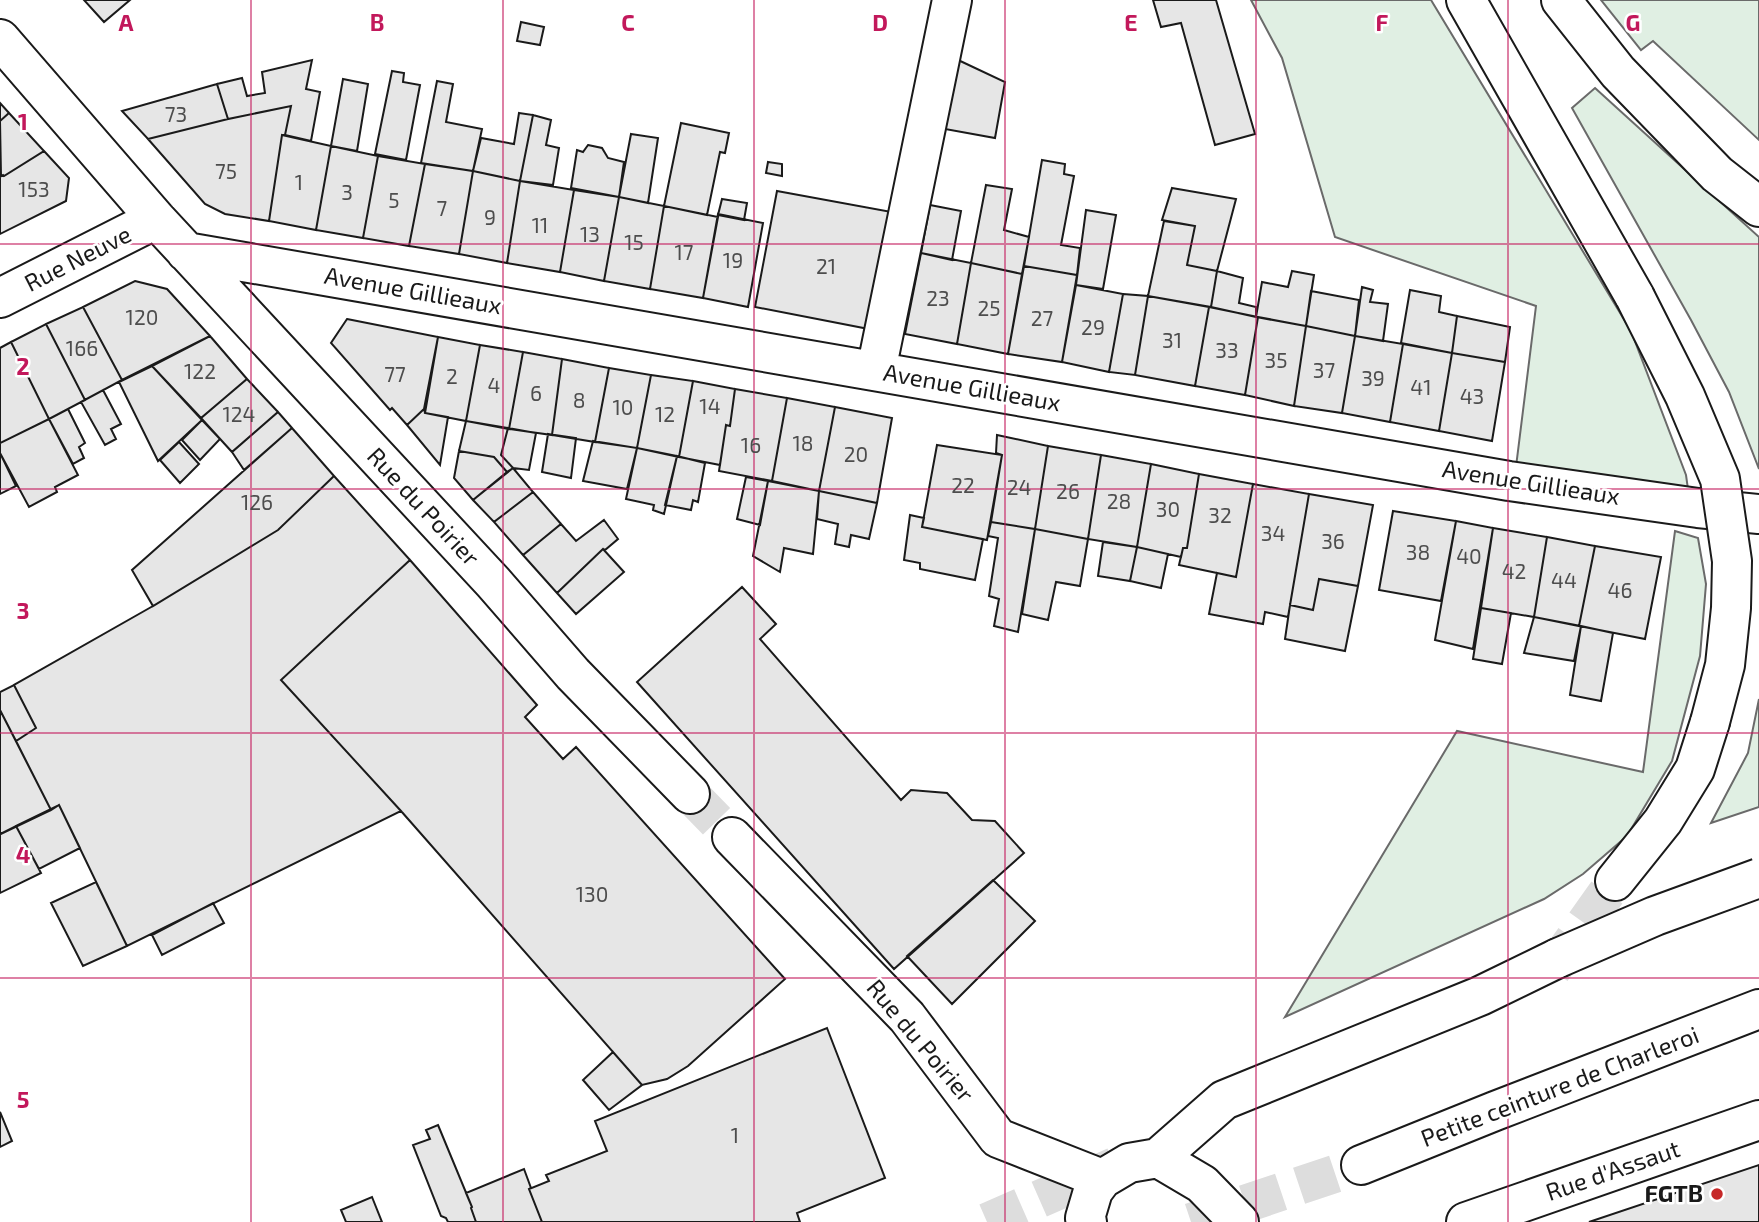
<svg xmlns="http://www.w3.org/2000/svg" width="1759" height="1222" font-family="'Exo 2',sans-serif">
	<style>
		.green { fill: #e0efe3; stroke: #6a6a6a; stroke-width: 2 }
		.building { fill: #e6e6e6; stroke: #1a1a1a; stroke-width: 2 }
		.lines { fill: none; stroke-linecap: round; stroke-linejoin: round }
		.minor-tunnel { stroke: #ddd; stroke-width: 38; stroke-dasharray: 38 19; stroke-linecap: butt }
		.highway-tunnel { stroke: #ddd; stroke-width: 38; stroke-dasharray: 38 19; stroke-linecap: butt }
		.minor-casing { stroke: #1a1a1a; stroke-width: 42 }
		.highway-casing { stroke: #1a1a1a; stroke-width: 42 }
		.minor { stroke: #fff; stroke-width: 38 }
		.highway { stroke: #fff; stroke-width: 38 }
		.highway-bridge-casing { stroke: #1a1a1a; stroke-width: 42; stroke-linecap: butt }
		.highway-bridge { stroke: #fff; stroke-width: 38 }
		.grid { fill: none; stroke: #c2185b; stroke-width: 2; stroke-opacity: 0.55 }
		.poi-dot { fill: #c62828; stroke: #fff; stroke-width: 2.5 }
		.labels { text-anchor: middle; stroke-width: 5; stroke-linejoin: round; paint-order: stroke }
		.number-label { font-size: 21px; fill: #4d4d4d }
		.street-label { font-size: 24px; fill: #1a1a1a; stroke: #fff }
		.poi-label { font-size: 24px; font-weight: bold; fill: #1a1a1a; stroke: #fff; text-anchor: end }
		.grid-label { font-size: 23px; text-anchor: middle; font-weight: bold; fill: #c2185b; stroke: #fff; stroke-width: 5; stroke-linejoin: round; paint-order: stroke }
	</style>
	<rect width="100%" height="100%" fill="#fff"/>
	<!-- green -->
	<path class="green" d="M1251,0H1431L1631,331L1686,475L1688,489L1516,467L1536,306L1335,237L1282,58Z
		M1601,0H1759V140L1653,41L1641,50Z
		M1595,88L1759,237V469L1729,392L1691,320L1572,108Z
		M1675,531L1698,538L1706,584L1700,656L1672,761L1627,836L1583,874L1544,899L1285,1017L1457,731L1643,772Z
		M1759,699V807L1711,823L1748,753Z"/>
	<!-- building -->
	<path class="building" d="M84,0H130L104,22Z
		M1153,0H1216L1255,134L1215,145L1181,23L1161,27Z
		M521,22L544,27L540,45L517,41Z
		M956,59L1005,82L995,138L945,129Z
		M312,60L306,89L320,92L311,141L285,135L291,106L228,119L217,84L242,78L247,96L265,93L262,72Z
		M392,71L404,73L403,82L420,85L406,160L375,154Z
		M343,79L368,84L357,151L331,146Z
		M437,81L453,84L446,122L482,129L473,171L421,163Z
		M217,84L228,119L148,139L122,111Z
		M0,103L9,113L0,121Z
		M291,106L285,135H282L269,221L225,214L205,204L148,139L228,119Z
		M9,113L44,151L4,176H1L0,121Z
		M519,113L533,115L520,181L473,171L481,138L514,144Z
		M533,115L551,120L546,145L559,148L553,185L520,181Z
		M681,123L729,133L725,153L720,152L707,215L664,206Z
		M631,134L658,138L648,203L619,197Z
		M282,135L331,146L316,230L269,221Z
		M588,145L602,148L608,158L624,162L619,197L571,188L577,150L583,152Z
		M331,146L378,156L363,238L316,230Z
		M44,151L69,178L66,201L0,234V177L3,175L4,176Z
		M378,156L425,164L409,246L363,238Z
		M1042,160L1065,164L1064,174L1074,176L1061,245L1080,248L1077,275L1024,266Z
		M768,162L782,164V176L766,173Z
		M425,164L473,171L459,254L409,246Z
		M473,171L520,181L507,263L459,254Z
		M520,181L574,190L560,272L507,263Z
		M986,185L1012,189L1004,230L1029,237L1022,274L971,263Z
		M1172,188L1236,199L1217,271L1187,265L1195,226L1162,220Z
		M574,190L619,197L604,281L560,272Z
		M777,191L897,213L879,331L755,307Z
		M619,197L664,206L650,289L604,281Z
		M722,199L747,203L744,220L718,215Z
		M930,205L961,211L952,260L921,253Z
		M664,206L718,217L703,298L650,289Z
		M1086,210L1116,215L1103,289L1076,285Z
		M718,214L763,223L748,307L703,298Z
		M1164,221L1195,226L1187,265L1217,271L1211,307L1148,296Z
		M921,253L971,263L957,344L905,334Z
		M971,263L1022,274L1008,354L957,344Z
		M1024,266L1077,275L1062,362L1008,354Z
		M1217,271L1243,278L1239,303L1256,307V317L1211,307Z
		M1292,271L1314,275L1306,326L1256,317L1262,282L1288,287Z
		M135,281L167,289L210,336L122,380L83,307Z
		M1076,285L1123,294L1109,372L1062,362Z
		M1362,287L1373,290L1370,302L1388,304L1383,341L1355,336Z
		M1410,290L1441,296L1439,312L1457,316L1452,353L1401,343Z
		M1311,291L1359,300L1355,336L1306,326Z
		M1123,294L1148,296L1135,375L1109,372Z
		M1148,296L1209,307L1195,386L1135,375Z
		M83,307L122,380L85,400L46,324Z
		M1209,307L1258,317L1245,395L1195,386Z
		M1457,316L1510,327L1505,362L1452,353Z
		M1258,317L1306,326L1294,406L1245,395Z
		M347,319L438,337L424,409L407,425L392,408L390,410L331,343Z
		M46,324L85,400L49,419L11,342Z
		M1306,326L1355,336L1342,413L1294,406Z
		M210,336L247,379L201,418L152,366Z
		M1355,336L1403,344L1390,422L1342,413Z
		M438,337L480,345L466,421L425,413Z
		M11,342L49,419L0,443V348Z
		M1403,344L1452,353L1439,431L1390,422Z
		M480,345L523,352L509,429L466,421Z
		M523,352L562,359L552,435L509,429Z
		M1452,353L1505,362L1492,441L1439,431Z
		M562,359L609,368L595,442L552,435Z
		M152,366L202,420L158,461L119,382Z
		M609,368L651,375L637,448L595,442Z
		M651,375L693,381L679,457L637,448Z
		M247,379L278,412L232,452L201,418Z
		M693,381L735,389L730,426L726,425L720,465L679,457Z
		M735,389L787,398L772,481L719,471L726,425L730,426Z
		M103,390L121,424L111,429L116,439L105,445L81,402Z
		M787,398L835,407L819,491L772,481Z
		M835,407L892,418L877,503L819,491Z
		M68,409L85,443L79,447L84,458L73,464L49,419Z
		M424,409L425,413L448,417L440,465L407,425Z
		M278,412L292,428L244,470L232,452Z
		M49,419L78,475L55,487L57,492L29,507L0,453V443Z
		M202,420L220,439L200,460L182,440Z
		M466,421L508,428L501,455L513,468L507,472L494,457L459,451Z
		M292,428L334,476L278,530L153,606L132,570Z
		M508,428L536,433L529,470L513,468L501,455Z
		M548,434L576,438L571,478L542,472Z
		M997,435L1048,446L1035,529L991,522L1002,455L996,453Z
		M593,441L637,448L627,489L583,481Z
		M179,442L199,464L180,483L160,460Z
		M937,445L1002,455L987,540L922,527Z
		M1048,446L1101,455L1088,539L1035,529Z
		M637,448L677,456L664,514L653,510L654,505L626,499Z
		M459,451L494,457L507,472L473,500L454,478Z
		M0,453L16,486L0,494Z
		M1101,455L1151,464L1137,547L1088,539Z
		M677,456L705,463L698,502L693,500L691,510L665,505Z
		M1151,464L1199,474L1187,548H1183L1181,557L1137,547Z
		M513,468L533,492L494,522L473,500Z
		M1199,474L1253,484L1236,577L1179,565L1183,548H1187Z
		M334,476L410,560L281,680L401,811L127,946L59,805L51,810L16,741L36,728L14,685L153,606L278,530Z
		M746,477L768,481L760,525L737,519Z
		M768,481L819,491L813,554L784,548L780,572L753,556Z
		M1253,484L1309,494L1288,617L1265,612L1263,624L1209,614L1217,573L1236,577Z
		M819,491L877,503L869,539L851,535L849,547L835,544L838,524L817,519Z
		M533,492L561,524L523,555L494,522Z
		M1309,494L1373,505L1358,586L1319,579L1313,610L1290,605Z
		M1393,511L1456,521L1441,601L1379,590Z
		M910,515L924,518L922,527L983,539L975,580L920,569V563L904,560Z
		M604,520L618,539L605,550L603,549L557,593L523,555L561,524L576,541Z
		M1456,521L1493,528L1473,649L1435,640Z
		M991,522L1035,529L1018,632L994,626L999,599L989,596L998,538L988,536Z
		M1493,528L1547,537L1534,617L1481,608Z
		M1035,529L1088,539L1080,586L1056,582L1048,620L1022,614Z
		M1547,537L1595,546L1579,626L1534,617Z
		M1103,542L1137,547L1130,581L1098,576Z
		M1595,546L1661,557L1645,639L1579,626Z
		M1137,547L1168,554L1161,588L1130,581Z
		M603,549L624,572L576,614L557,593Z
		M410,560L537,705L525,717L563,759L576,747L785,979L688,1066L667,1079L642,1085L401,811L281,680Z
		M1319,579L1358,586L1345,651L1285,639L1290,605L1313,610Z
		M742,587L776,624L760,639L901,800L911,790L947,793L972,820L995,821L1024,853L894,969L637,682Z
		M1481,608L1511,613L1502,664L1473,659Z
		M1534,617L1581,626L1574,661L1524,653Z
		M1581,626L1613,633L1601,701L1570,695Z
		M14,685L36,728L16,741L0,710V692Z
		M0,710L51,810L1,834L0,832Z
		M59,805L80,848L39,869L16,826Z
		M16,826L41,873L0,893V834Z
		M993,880L1035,921L952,1004L907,956Z
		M96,882L127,946L83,966L51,903Z
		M213,903L224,923L162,955L152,935Z
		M827,1028L885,1178L797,1213L800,1222H542L529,1189L549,1181L546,1175L607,1151L595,1121Z
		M613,1052L642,1085L609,1110L583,1080Z
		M0,1112L12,1141L0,1147Z
		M438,1125L472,1207L471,1208L476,1222H448L446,1218L441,1216L413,1145L430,1139L426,1130Z
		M1759,1165V1222H1589Z
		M524,1169L531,1188L529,1189L542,1222H476L471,1208L472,1207L466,1193Z
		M372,1197L382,1222H346L341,1210Z"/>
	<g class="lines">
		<!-- minor-tunnel -->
		<path class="minor-tunnel" d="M690,794L732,837"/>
		<!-- highway-tunnel -->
		<path class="highway-tunnel" d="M1552,970L1615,881
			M987,1222L1115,1166
			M1191,1222L1361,1165"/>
		<!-- minor casing -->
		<g class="minor-casing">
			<path id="minor" d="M0,39L156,219L493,582L573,674L690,794
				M186,252L1509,481L1698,508L1759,514
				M0,298L156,219
				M876,371L952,0
				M732,837L907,1017L998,1138L1102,1179
				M1158,1158L1224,1100L1480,996L1558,958
				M1087,1222L1085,1218L1093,1191L1102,1179L1129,1163L1158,1158L1202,1184L1239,1222
				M1466,1222L1759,1120"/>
		</g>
		<!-- highway casing -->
		<g class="highway-casing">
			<path id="highway" d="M1466,0L1635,297
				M1561,0L1618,72L1717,174L1759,207
				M1615,881L1663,821L1695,769L1710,722
				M1361,1165L1495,1111L1759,1009"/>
		</g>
		<!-- minor -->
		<use href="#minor" class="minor"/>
		<!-- highway -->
		<use href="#highway" class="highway"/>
		<!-- highway-bridge casing -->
		<g class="highway-bridge-casing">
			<path id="highway-bridge" d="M1635,297L1685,396L1720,479L1732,561L1731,608L1725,665L1710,722
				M1558,958L1655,916L1759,878"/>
		</g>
		<!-- highway-bridge -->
		<use href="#highway-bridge" class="highway-bridge"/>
	</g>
	<!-- grid -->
	<path class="grid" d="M251,0V1222M503,0V1222M754,0V1222M1005,0V1222M1256,0V1222M1508,0V1222M0,244H1759M0,489H1759M0,733H1759M0,978H1759"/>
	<!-- markers -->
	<circle class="poi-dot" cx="1717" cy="1194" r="7"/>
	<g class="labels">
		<!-- number labels -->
		<g class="number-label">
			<text x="176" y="122">73</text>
			<text x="226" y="179">75</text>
			<text x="299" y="190">1</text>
			<text x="34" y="197">153</text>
			<text x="347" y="200">3</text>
			<text x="394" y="208">5</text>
			<text x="442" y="216">7</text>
			<text x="490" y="225">9</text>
			<text x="540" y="233">11</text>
			<text x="590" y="242">13</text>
			<text x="634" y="250">15</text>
			<text x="684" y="260">17</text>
			<text x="733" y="268">19</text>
			<text x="826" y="274">21</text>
			<text x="938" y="306">23</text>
			<text x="989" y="316">25</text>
			<text x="142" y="325">120</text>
			<text x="1042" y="326">27</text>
			<text x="1093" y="335">29</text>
			<text x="1172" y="348">31</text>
			<text x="82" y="356">166</text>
			<text x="1227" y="358">33</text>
			<text x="1276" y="368">35</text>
			<text x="1324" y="378">37</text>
			<text x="200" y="379">122</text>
			<text x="395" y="382">77</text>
			<text x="452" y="384">2</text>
			<text x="1373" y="386">39</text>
			<text x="494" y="393">4</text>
			<text x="1421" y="395">41</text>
			<text x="536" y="401">6</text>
			<text x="1472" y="404">43</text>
			<text x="579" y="408">8</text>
			<text x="710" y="414">14</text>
			<text x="623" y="415">10</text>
			<text x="239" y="422">124</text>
			<text x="665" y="422">12</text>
			<text x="803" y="451">18</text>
			<text x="751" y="453">16</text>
			<text x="856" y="462">20</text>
			<text x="963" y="493">22</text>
			<text x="1019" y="495">24</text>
			<text x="1068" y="499">26</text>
			<text x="1119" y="509">28</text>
			<text x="257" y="510">126</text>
			<text x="1168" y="517">30</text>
			<text x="1220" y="523">32</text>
			<text x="1273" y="541">34</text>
			<text x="1333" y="549">36</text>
			<text x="1418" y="560">38</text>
			<text x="1469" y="564">40</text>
			<text x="1514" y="579">42</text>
			<text x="1564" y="588">44</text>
			<text x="1620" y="598">46</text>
			<text x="592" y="902">130</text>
			<text x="735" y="1143">1</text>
		</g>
		<!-- street labels -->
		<g class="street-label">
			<text transform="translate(78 259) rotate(-27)" y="8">Rue Neuve</text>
			<text transform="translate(413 291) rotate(10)" y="8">Avenue Gillieaux</text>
			<text transform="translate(972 388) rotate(10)" y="8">Avenue Gillieaux</text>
			<text transform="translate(1531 483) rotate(9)" y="8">Avenue Gillieaux</text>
			<text transform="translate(423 507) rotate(47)" y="8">Rue du Poirier</text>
			<text transform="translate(920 1041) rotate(50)" y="8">Rue du Poirier</text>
			<text transform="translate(1560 1087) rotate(-21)" y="8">Petite ceinture de Charleroi</text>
			<text transform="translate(1613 1171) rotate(-19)" y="8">Rue d'Assaut</text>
		</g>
		<!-- poi labels -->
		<g class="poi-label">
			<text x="1703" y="1202">FGTB</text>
		</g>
	</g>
	<g class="grid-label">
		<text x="126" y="31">A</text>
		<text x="377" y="31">B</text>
		<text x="628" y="31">C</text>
		<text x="880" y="31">D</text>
		<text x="1131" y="31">E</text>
		<text x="1382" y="31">F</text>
		<text x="1633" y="31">G</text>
		<text x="23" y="130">1</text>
		<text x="23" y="375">2</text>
		<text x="23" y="619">3</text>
		<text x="23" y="863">4</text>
		<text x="23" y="1108">5</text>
	</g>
</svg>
